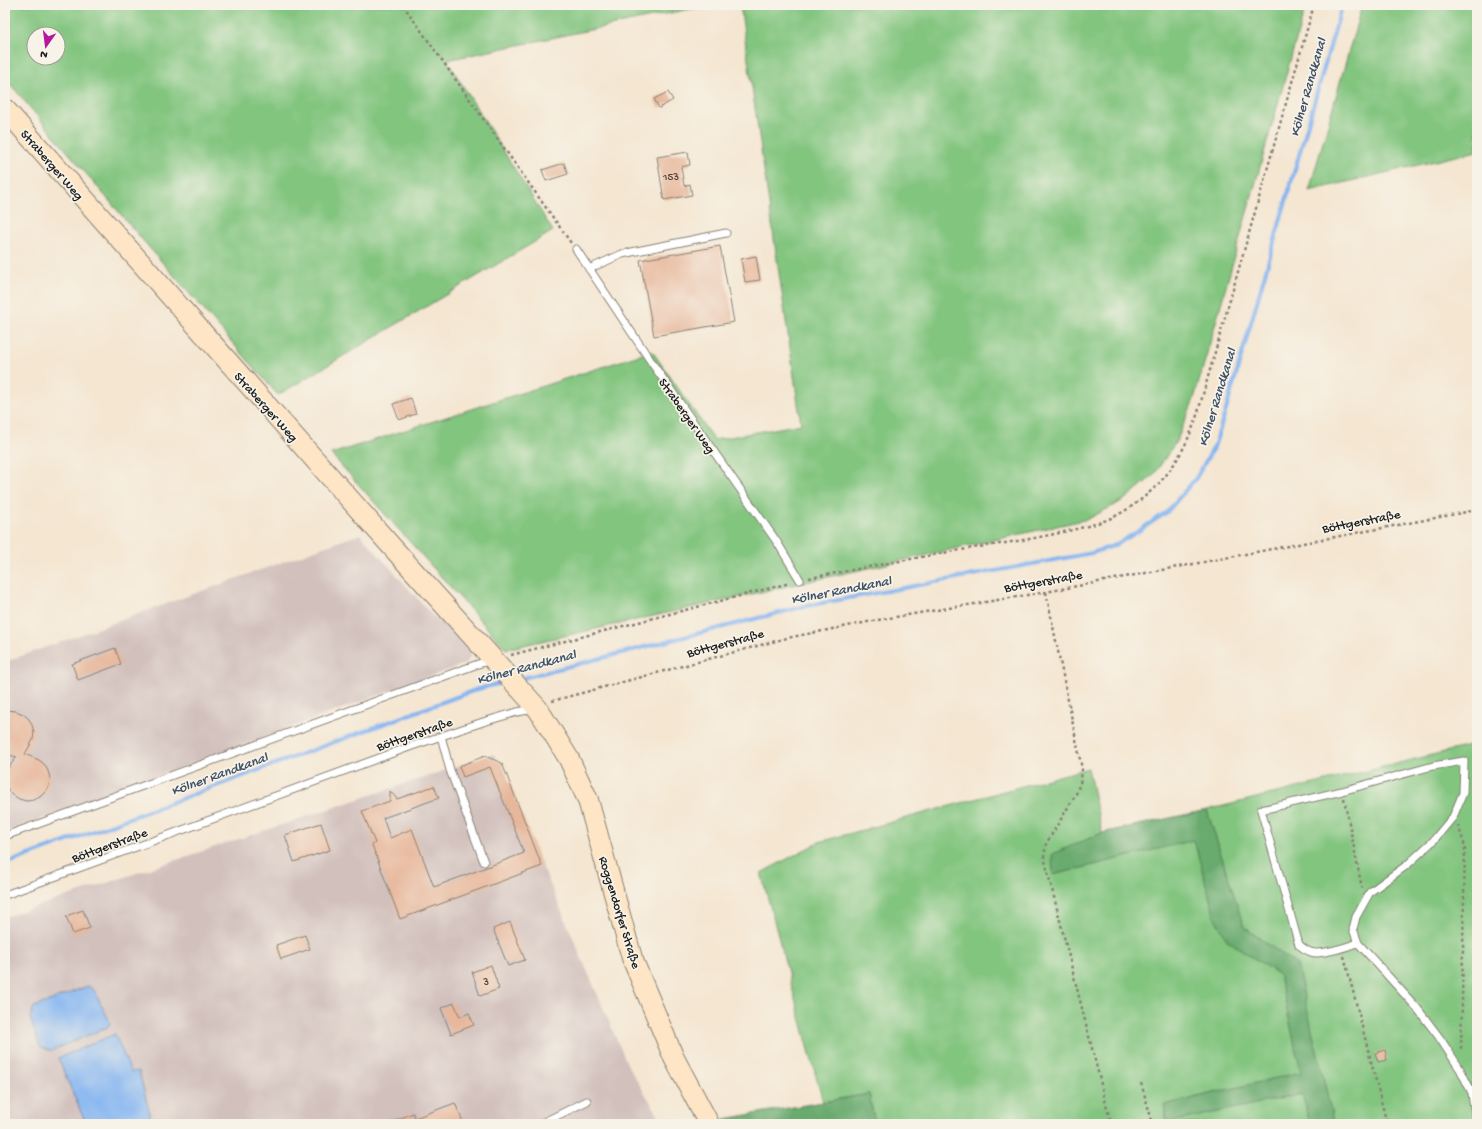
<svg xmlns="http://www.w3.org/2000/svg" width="1482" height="1129" font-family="'Gochi Hand',sans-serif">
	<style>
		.industrial { fill: #d1c0bc }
		.green { fill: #82c57f; stroke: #4f704e; fill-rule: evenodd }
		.forest { fill: #69aa6e; stroke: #426345 }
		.water { fill: #85b5f1; stroke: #506886 }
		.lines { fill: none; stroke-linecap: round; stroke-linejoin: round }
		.stream { stroke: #85b5f1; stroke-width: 4 }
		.building { fill: #e7b79b }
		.lane-casing { stroke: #888176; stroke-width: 9 }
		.secondary-casing { stroke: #888176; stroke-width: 22 }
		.path { stroke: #888176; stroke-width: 2.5; stroke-dasharray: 3 3; stroke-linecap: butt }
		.lane { stroke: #fff; stroke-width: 7 }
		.secondary { stroke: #fde5c5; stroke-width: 20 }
		.labels { text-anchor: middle; stroke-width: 3.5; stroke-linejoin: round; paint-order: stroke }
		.number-label { font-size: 11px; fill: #4f433c }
		.street-label { font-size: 13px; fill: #1c1c1c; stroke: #f7f3e8 }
		.water-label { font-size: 14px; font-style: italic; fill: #415267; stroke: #f7f3e8 }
	</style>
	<rect width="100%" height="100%" fill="#f7f3e8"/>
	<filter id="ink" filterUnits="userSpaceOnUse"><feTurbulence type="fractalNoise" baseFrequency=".025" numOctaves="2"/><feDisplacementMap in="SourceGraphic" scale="8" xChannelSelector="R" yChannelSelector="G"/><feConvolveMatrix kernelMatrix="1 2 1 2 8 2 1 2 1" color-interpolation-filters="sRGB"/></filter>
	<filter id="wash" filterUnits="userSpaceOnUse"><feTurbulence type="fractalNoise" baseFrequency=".012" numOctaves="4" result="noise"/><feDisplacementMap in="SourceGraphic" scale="16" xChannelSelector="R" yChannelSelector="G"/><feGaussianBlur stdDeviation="0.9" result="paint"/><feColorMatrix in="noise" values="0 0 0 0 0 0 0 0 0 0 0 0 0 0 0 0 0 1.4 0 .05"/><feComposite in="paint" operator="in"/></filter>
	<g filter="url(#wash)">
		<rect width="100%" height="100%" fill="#f4e6d1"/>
		<!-- industrial -->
		<path class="industrial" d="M360,534L432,615L444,622L470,650L471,655L468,660L464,664L5,832V662Z
			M494,754L629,1068L664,1124H5V917Z"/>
		<!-- green -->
		<path class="green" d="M5,5H709L447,60L553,231L278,395L140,237L5,78ZM34,34H58V58H34Z
			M740,5H1306L1194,399L1177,440L1154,475L1124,500L1088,519L506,649L331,454L652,351L714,440L801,424Z
			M1362,5H1477V151L1309,191Z
			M1477,744V1124H875L869,1094L823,1102L761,873L819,842L1088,768L1102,833L1207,810Z"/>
		<!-- forest -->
		<path class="forest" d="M1207,810L1244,927L1297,965L1334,1124H1310L1302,1094L1167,1123L1164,1105L1301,1072L1279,975L1227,940L1215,918L1194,840L1053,875L1052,854L1102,833Z
			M869,1094L875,1124H727L724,1119Z"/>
		<!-- water -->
		<path class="water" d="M88,986L94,990L110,1022L108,1027L51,1051L40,1047L30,1018L34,1007Z
			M115,1034L131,1072L139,1071L150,1114L152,1124H86L58,1058Z"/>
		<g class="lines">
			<!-- stream -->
			<path class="stream" d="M519,679L806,606L1092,553L1113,546L1134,534L1167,512L1196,478L1214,447L1226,410L1342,5
				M5,864L478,689L505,682"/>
		</g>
		<g id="blocks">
			<!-- building -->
			<path class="building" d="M668,92L673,100L659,108L654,99Z
				M688,152L690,165L681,167L684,186L690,184L692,195L664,200L657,157Z
				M564,163L568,174L546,181L542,170Z
				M720,246L734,322L654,336L640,260Z
				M756,256L760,280L745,282L741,259Z
				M411,398L416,414L399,420L393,404Z
				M115,648L121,664L78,680L72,664Z
				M5,710L16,711L23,714L29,719L32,725L34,732L33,740L25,754L39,760L45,765L48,771L50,778L49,786L45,792L40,797L33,800L26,801L19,799L13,795L8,790L5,783V775L7,769L17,757L5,754Z
				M485,756L502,763L542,866L400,919L372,845L375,843L362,811L390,801V791L397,799L434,786L439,798L383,818L390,838L412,829L434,887L524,853L490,767L463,777L459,766Z
				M321,823L330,850L294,862L285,835Z
				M83,910L90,928L73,934L66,916Z
				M510,922L525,960L508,966L493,929Z
				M305,935L310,949L281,959L276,945Z
				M491,965L499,989L480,996L472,972Z
				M454,1003L460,1017L469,1013L474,1025L451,1034L441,1008Z
				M1385,1050L1387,1060L1378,1062L1375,1053Z
				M455,1103L464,1124H387L413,1113L415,1118Z"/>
		</g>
	</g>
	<g filter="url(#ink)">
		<use href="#blocks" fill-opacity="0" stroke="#888176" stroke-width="1"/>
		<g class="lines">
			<!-- lane casing -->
			<g class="lane-casing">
				<path id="lane" d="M576,249L654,366L777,542L800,580
					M589,269L622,254L726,233
					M441,736L450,770L484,862
					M5,836L478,664L492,660
					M5,895L412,746L483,722L517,712L534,709
					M1358,943C1346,947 1329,953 1316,953C1310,953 1304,949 1299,945L1261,810L1342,791L1433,766L1464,761L1463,793L1453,817L1433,841L1407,865L1370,892L1356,917L1353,929L1358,943L1417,1008L1439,1037L1460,1069L1472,1093L1476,1124
					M540,1124L587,1101"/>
			</g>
			<!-- secondary casing -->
			<g class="secondary-casing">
				<path id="secondary" d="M5,109L392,547L538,709L569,759L588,800L632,958L674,1058L709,1124"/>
			</g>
			<!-- path -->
			<path class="path" d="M403,5L571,243
				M809,578C864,568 918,557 973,548C1006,543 1039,538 1072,530C1088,526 1106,522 1121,513C1162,489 1184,457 1198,412L1314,5
				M1046,592L1082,769L1081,780L1076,794L1046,844L1044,857L1111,1124
				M511,655L790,583
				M552,701L787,638L883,619L1046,592L1477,510
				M1344,798L1362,888
				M1458,825L1465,846L1461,1051
				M1344,956L1387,1124
				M1141,1083L1153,1124"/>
			<!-- lane -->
			<use href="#lane" class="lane"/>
			<!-- secondary -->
			<use href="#secondary" class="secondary"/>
		</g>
	</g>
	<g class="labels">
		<!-- number labels -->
		<g class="number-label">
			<text x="671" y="180">153</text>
			<text x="486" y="985">3</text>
		</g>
		<!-- street labels -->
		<g class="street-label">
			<text transform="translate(53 164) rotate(49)" y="5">Straberger Weg</text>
			<text transform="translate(267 406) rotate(48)" y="5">Straberger Weg</text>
			<text transform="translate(688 415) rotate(55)" y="5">Straberger Weg</text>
			<text transform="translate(1361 520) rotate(-11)" y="5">Böttgerstraße</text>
			<text transform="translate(1043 580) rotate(-10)" y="5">Böttgerstraße</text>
			<text transform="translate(725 642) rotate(-15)" y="5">Böttgerstraße</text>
			<text transform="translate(414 733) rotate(-19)" y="5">Böttgerstraße</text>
			<text transform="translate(109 844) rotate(-20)" y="5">Böttgerstraße</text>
			<text transform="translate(621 912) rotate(73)" y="5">Roggendorfer Straße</text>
		</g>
		<!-- water labels -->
		<g class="water-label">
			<text transform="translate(1307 87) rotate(-74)" y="5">Kölner Randkanal</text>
			<text transform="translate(1216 397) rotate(-73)" y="5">Kölner Randkanal</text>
			<text transform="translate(841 589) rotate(-11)" y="5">Kölner Randkanal</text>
			<text transform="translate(526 666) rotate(-15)" y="5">Kölner Randkanal</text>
			<text transform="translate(219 773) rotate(-20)" y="5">Kölner Randkanal</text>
		</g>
	</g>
	<!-- margin -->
	<rect width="1482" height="1129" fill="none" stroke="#f7f3e8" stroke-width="20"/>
	<!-- north arrow -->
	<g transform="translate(46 46) rotate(194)"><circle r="19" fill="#f7f3e8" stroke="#9f9d96"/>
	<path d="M0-3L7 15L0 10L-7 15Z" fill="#b5179e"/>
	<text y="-6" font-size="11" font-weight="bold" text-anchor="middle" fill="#1c1c1c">N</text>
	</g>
</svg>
